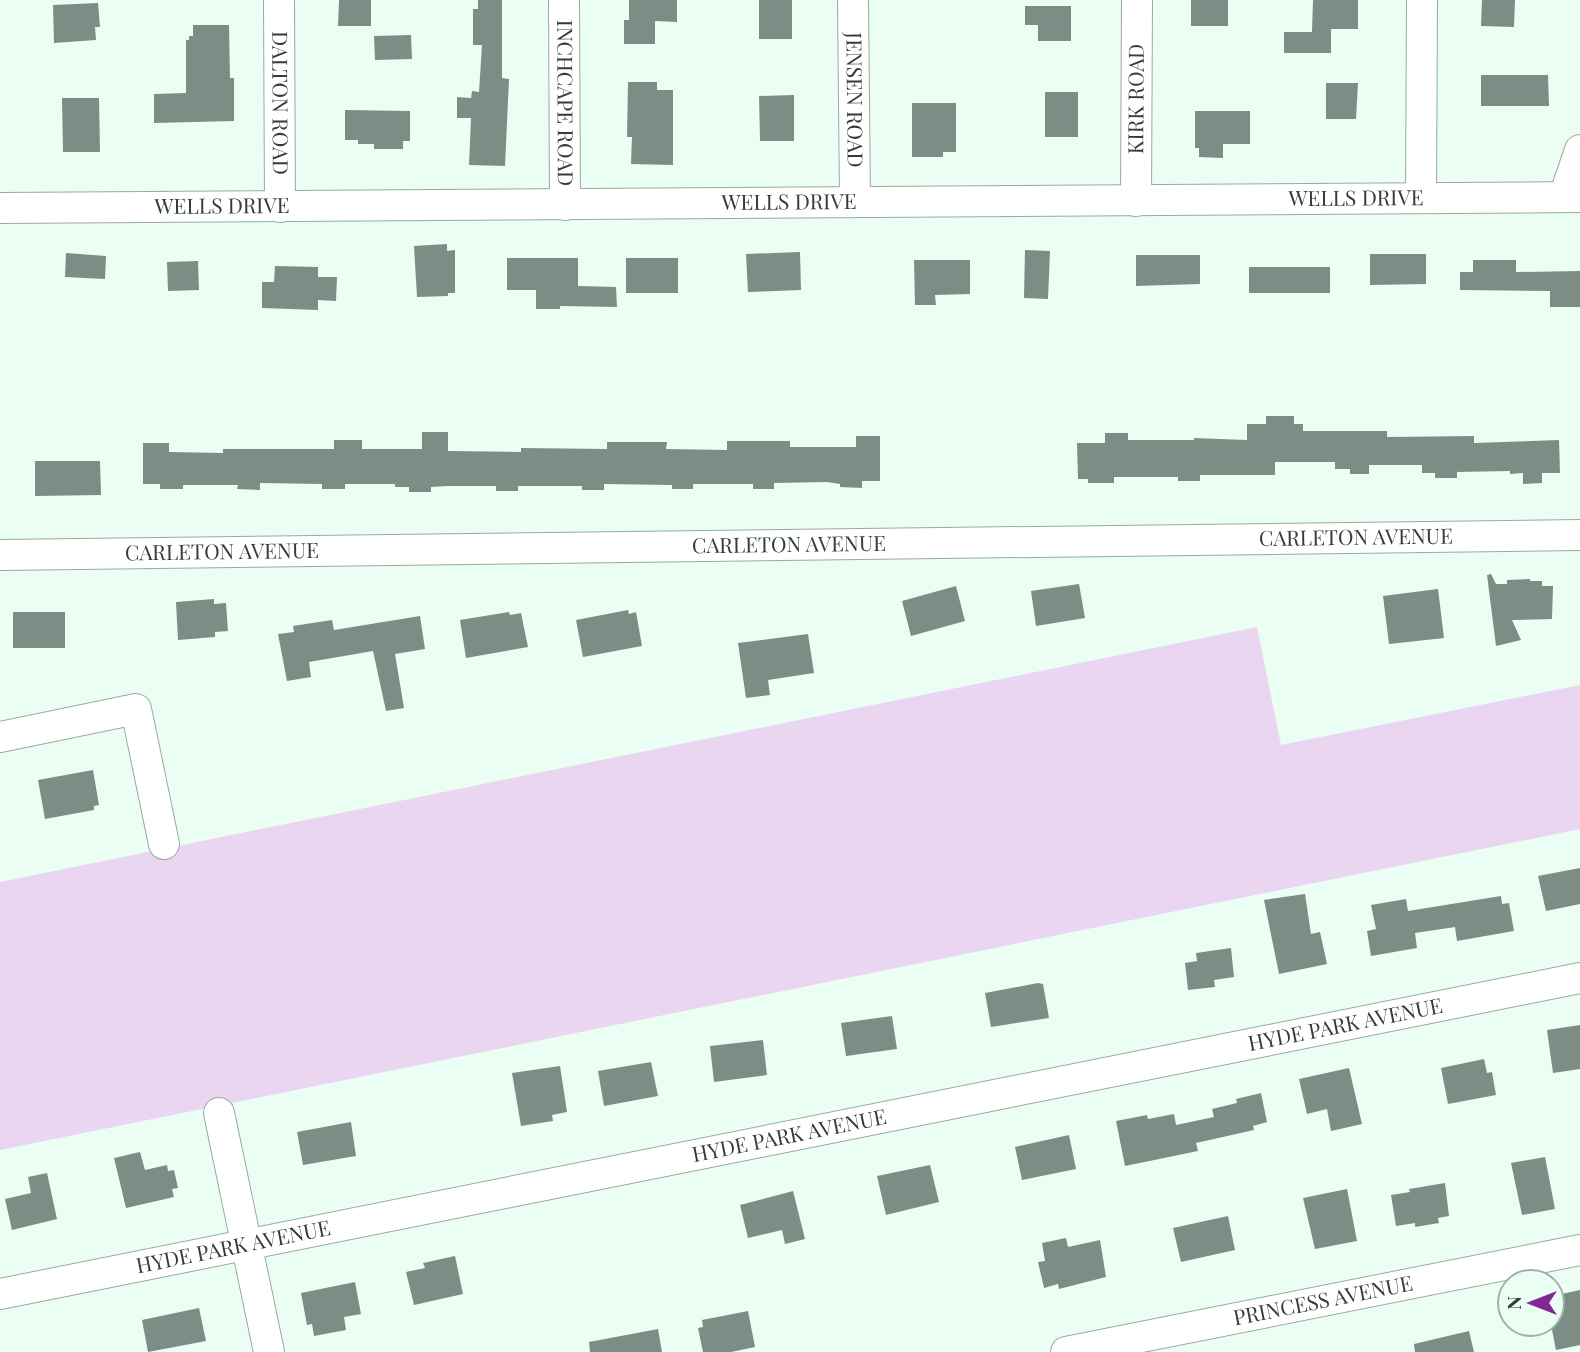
<svg xmlns="http://www.w3.org/2000/svg" width="1580" height="1352" font-family="'Playfair Display',serif">
	<style>
		.green { fill: #ebd6f1 }
		.building { fill: #7c8d85 }
		.lines { fill: none; stroke-linecap: round; stroke-linejoin: round }
		.minor-casing { stroke: #98aaa1; stroke-width: 32 }
		.minor { stroke: #fff; stroke-width: 30 }
		.labels { text-anchor: middle; stroke-width: 5; stroke-linejoin: round; paint-order: stroke }
		.street-label { font-size: 21px; fill: #343c38; stroke: #ebfef4 }
	</style>
	<rect width="100%" height="100%" fill="#ebfef4"/>
	<!-- green -->
	<path class="green" d="M1257,627L1281,745L1580,685V829L0,1150V882Z"/>
	<!-- building -->
	<path class="building" d="M339,0H371V26H338Z
		M478,0H502V78L509,79L505,166L469,165L471,118H457V97L471,98L472,91L479,92L482,45H473V9H478Z
		M629,0H677V22L655,21V44H624V20H629Z
		M759,0H792V39H759Z
		M1191,0H1228V26H1191Z
		M1313,0H1358V29H1331V53H1284V32H1312Z
		M1482,0H1515L1514,27L1481,26Z
		M98,3L100,27H95L96,40L54,43L53,5Z
		M1025,6H1071V41H1038V25H1025Z
		M193,25H229L230,78H234V121L154,123V94L186,93V40H189V36H193Z
		M411,35L412,59L375,60L374,36Z
		M1481,75H1548L1549,106H1481Z
		M628,82H657V90H673V165L631,164L632,137H627Z
		M1326,83H1358L1356,119H1326Z
		M1045,92H1078V137H1045Z
		M794,95V141H760L759,96Z
		M62,98H99L100,152H63Z
		M912,103H956V152H943V157H912Z
		M345,110L410,111V141H403V149H374V144H358V140H345Z
		M1195,111H1250V144H1223V158L1199,157V148H1195Z
		M447,244V251L455,250V293H448V296L417,297L414,246Z
		M1025,250L1050,251L1048,299L1024,298Z
		M800,252L801,290L748,292L746,254Z
		M66,253L106,256L105,279L65,277Z
		M1370,254H1426V284L1370,285Z
		M1136,255H1200V284L1136,286Z
		M507,258H578V286L616,287L617,307L560,306V309H536V290H507Z
		M626,258H678V293H626Z
		M914,260H970V294L935,295L936,305H915Z
		M1473,260H1516V272L1580,271V307H1550V291L1460,290V272H1473Z
		M198,261L199,290L168,291L167,262Z
		M275,266L318,267V277H337L336,301L318,300V310L262,308V282H274Z
		M1249,267H1330V293H1249Z
		M1266,416H1294V424H1303V431H1387V437L1474,436V443L1559,440L1560,473H1542V483L1523,484V473L1510,474V471L1457,472V478H1435V473H1422V465H1369V474H1350V469H1335V462H1275V475H1200V481H1178V477H1114V483H1088V479H1078L1077,443H1105V433H1128V440H1194V438L1247,440V424H1266Z
		M422,432H448V451L521,452V448L607,449V442H667L666,449L727,450V441H790V447H856V436H880V481H862V488L840,487V484L827,482L774,483V489H753V484H693V489H672V485L604,484V490H582V486H518V491H496V486H448L431,487V492H409V487H395V484H345V489H322V484L260,483V490L237,489L238,485H183V489H160V484H143V443H169V452L223,453V449H334V440H362V449H422Z
		M35,461H100L101,495L35,496Z
		M1491,574L1496,584H1507V580L1530,579V581H1542V586H1553L1552,619L1512,620L1521,640L1496,646L1487,575Z
		M1079,584L1085,618L1036,626L1031,591Z
		M956,586L965,621L911,636L902,601Z
		M1438,589L1444,638L1389,644L1383,596Z
		M214,599V604L226,603L228,631L215,632V637L178,640L176,602Z
		M628,610L629,614L636,612L642,646L583,657L576,620Z
		M13,612H65V648H13Z
		M509,612L510,615L521,613L528,647L466,658L460,620Z
		M420,616L425,649L395,654L404,708L386,711L373,651L309,662L311,677L287,681L278,634L294,632L293,626L332,620L334,630Z
		M808,634L814,673L768,680L770,695L746,698L738,643Z
		M93,770L99,805L94,806V810L45,819L38,780Z
		M1580,868V904L1546,911L1538,876Z
		M1305,894L1311,934L1320,932L1327,964L1279,974L1264,900Z
		M1501,896L1502,904L1509,903L1514,931L1457,941L1455,927L1415,933L1417,948L1371,956L1367,931L1376,929L1371,905L1406,899L1408,911Z
		M1231,948L1234,977L1214,980L1215,987L1188,990L1185,963L1197,961L1196,953Z
		M1038,983L1043,984L1049,1018L991,1027L985,993Z
		M892,1016L897,1049L846,1056L841,1023Z
		M1580,1025V1069L1553,1073L1547,1030Z
		M763,1040L767,1075L714,1082L710,1046Z
		M1484,1059L1487,1073L1492,1072L1496,1095L1448,1104L1441,1068Z
		M651,1062L658,1096L604,1106L598,1071Z
		M560,1066L567,1112L552,1115L553,1121L521,1126L512,1073Z
		M1349,1068L1362,1124L1331,1131L1327,1109L1307,1114L1299,1079Z
		M1261,1093L1267,1122L1253,1126L1254,1130L1196,1143L1198,1151L1125,1166L1116,1121L1147,1115L1148,1119L1174,1114L1176,1125L1214,1117L1212,1109L1237,1103L1236,1099Z
		M351,1122L356,1156L303,1165L297,1132Z
		M1069,1135L1076,1169L1022,1180L1015,1147Z
		M140,1152L145,1170L167,1165L168,1171L174,1170L178,1188L172,1189L174,1197L126,1208L114,1158Z
		M1545,1157L1555,1209L1522,1215L1511,1163Z
		M930,1165L939,1202L886,1215L877,1176Z
		M47,1173L57,1219L12,1230L5,1199L31,1193L28,1177Z
		M1445,1183L1449,1216L1438,1218L1439,1223L1415,1227V1223L1396,1226L1391,1195L1410,1192L1409,1189Z
		M1347,1189L1357,1241L1315,1249L1303,1198Z
		M793,1191L805,1239L785,1244L782,1230L748,1238L740,1205Z
		M1228,1216L1235,1250L1181,1262L1173,1228Z
		M1066,1238L1068,1247L1100,1240L1106,1277L1059,1289L1058,1284L1044,1288L1038,1262L1045,1261L1042,1243Z
		M455,1256L463,1294L414,1305L406,1272L425,1268L423,1263Z
		M355,1282L361,1314L344,1317L346,1330L314,1336L312,1324L307,1325L301,1293Z
		M1580,1290V1345L1556,1350L1552,1330V1296Z
		M199,1308L206,1341L148,1352L142,1320Z
		M748,1311L755,1347L731,1352H703L698,1328L703,1327L702,1320Z
		M658,1329L662,1352H590L589,1342Z
		M1469,1331L1474,1352H1415L1414,1344Z"/>
	<g class="lines">
		<!-- minor casing -->
		<g class="minor-casing">
			<g id="minor">
				<path id="s1" d="M279,0L280,207"/>
				<path id="s2" d="M564,0L565,205"/>
				<path id="s3" d="M853,0L855,201"/>
				<path d="M1421,197L1422,0"/>
				<path d="M1564,197L1580,150"/>
				<path id="s4" d="M1136,201L1137,0"/>
				<path id="s5" d="M0,208L1580,197"/>
				<path id="s6" d="M0,555L1580,535"/>
				<path d="M0,737L136,709L164,844"/>
				<path d="M219,1113L269,1352"/>
				<path id="s7" d="M0,1294L1580,978"/>
				<path id="s8" d="M1066,1352L1580,1250"/>
			</g>
		</g>
		<!-- minor -->
		<use href="#minor" class="minor"/>
	</g>
	<g class="labels">
		<!-- street labels -->
		<g class="street-label">
			<text dy="7" stroke="none"><textPath href="#s4" startOffset="102">KIRK ROAD</textPath></text>
			<text dy="7" stroke="none"><textPath href="#s3" startOffset="100">JENSEN ROAD</textPath></text>
			<text dy="7" stroke="none"><textPath href="#s2" startOffset="103">INCHCAPE ROAD</textPath></text>
			<text dy="7" stroke="none"><textPath href="#s1" startOffset="103">DALTON ROAD</textPath></text>
			<text dy="7" stroke="none"><textPath href="#s5" startOffset="1356">WELLS DRIVE</textPath></text>
			<text dy="7" stroke="none"><textPath href="#s5" startOffset="789">WELLS DRIVE</textPath></text>
			<text dy="7" stroke="none"><textPath href="#s5" startOffset="222">WELLS DRIVE</textPath></text>
			<text dy="7" stroke="none"><textPath href="#s6" startOffset="1356">CARLETON AVENUE</textPath></text>
			<text dy="7" stroke="none"><textPath href="#s6" startOffset="789">CARLETON AVENUE</textPath></text>
			<text dy="7" stroke="none"><textPath href="#s6" startOffset="222">CARLETON AVENUE</textPath></text>
			<text dy="7" stroke="none"><textPath href="#s7" startOffset="1372">HYDE PARK AVENUE</textPath></text>
			<text dy="7" stroke="none"><textPath href="#s7" startOffset="805">HYDE PARK AVENUE</textPath></text>
			<text dy="7" stroke="none"><textPath href="#s7" startOffset="238">HYDE PARK AVENUE</textPath></text>
			<text dy="7" stroke="none"><textPath href="#s8" startOffset="262">PRINCESS AVENUE</textPath></text>
		</g>
	</g>
	<!-- north arrow -->
	<g transform="translate(1531 1303) rotate(270)"><circle r="33" fill="#ebfef4" stroke="#a2b0a9" stroke-width="2"/>
	<path d="M0-5L12 26L0 18L-12 26Z" fill="#812896"/>
	<text y="-10" font-size="19" font-weight="bold" text-anchor="middle" fill="#343c38">N</text>
	</g>
</svg>
